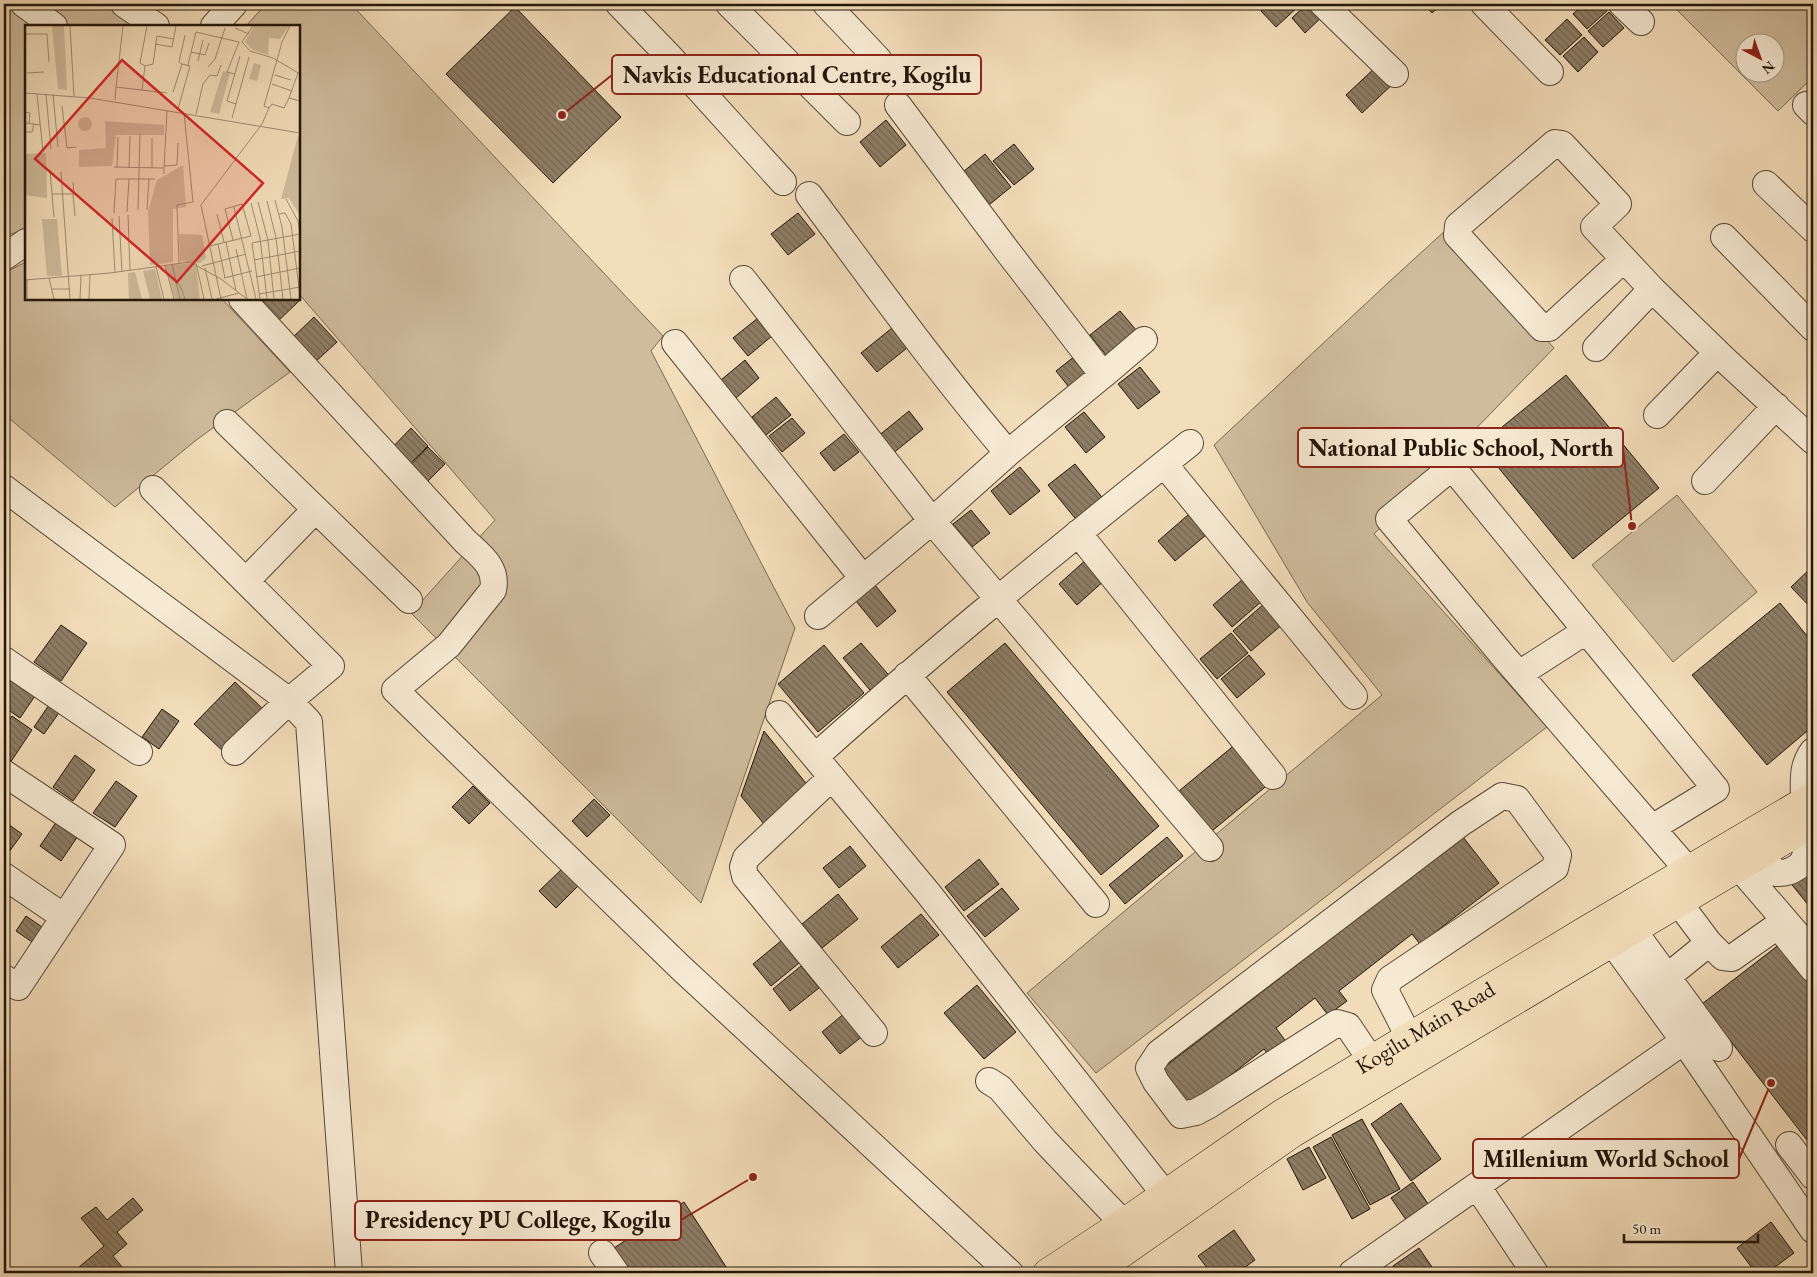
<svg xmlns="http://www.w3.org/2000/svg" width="1817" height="1277" font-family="'EB Garamond',serif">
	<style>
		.green { fill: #cfbc9d; stroke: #786953; fill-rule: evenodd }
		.building { fill: url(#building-back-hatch); stroke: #221609 }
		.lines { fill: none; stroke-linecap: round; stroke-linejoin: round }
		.minor-casing { stroke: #564836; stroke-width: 28 }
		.major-casing { stroke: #221609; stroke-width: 29 }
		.minor { stroke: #f7ead3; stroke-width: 26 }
		.major { stroke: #f3debb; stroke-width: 28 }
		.labels { text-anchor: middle; stroke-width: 4; stroke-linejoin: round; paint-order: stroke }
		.street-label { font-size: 22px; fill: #221609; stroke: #f7ead3 }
		.inset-road { fill: none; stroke: #9f8e74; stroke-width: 1 }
		.view { fill: #d62828; fill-opacity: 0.15; stroke: #d62828; stroke-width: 2.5 }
		.inset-edge { fill: none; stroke: #221609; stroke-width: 2.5 }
		.leader { fill: none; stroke: #8f2418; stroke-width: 2 }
		.callout-dot { fill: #8f2418; stroke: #f7ead3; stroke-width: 2 }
		.callout { fill: #f7ead3; stroke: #8f2418; stroke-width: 2 }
		.callout-label { font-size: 24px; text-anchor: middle; font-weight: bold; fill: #221609 }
	</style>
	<defs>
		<pattern id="building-back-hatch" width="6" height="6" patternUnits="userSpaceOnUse" patternTransform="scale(1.25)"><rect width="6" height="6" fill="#8f7e66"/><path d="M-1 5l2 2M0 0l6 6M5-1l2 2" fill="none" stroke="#746652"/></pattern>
	</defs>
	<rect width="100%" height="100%" fill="#f3debb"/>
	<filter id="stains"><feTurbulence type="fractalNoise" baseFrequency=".004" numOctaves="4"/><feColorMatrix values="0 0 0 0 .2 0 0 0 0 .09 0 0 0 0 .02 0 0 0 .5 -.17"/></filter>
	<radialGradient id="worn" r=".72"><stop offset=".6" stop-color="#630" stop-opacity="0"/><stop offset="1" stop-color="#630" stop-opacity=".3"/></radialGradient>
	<!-- green -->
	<path class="green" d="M4,4H110L142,26H26V227L24,230L4,236Z
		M266,4H351L663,336L651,351L795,628L701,903L411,613L495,520L299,294V26H246Z
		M1671,4H1813V77L1778,111ZM1744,42H1774V72H1744Z
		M1447,229L1554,348L1374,534L1547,727L1096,1073L1027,993L1382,695L1307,602L1214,445L1390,281Z
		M26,262V299H222L290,372L195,441L115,507L4,414V273Z
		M1677,495L1757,592L1673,662L1592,565Z"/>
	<!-- building -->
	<path class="building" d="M1270,4H1301L1276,27L1261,11Z
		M1307,4H1316L1325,14L1305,33L1292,18Z
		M1424,4H1442L1432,13Z
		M1584,4H1601L1607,11L1587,29L1573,14Z
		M515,7L621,117L553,183L446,74Z
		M1609,12L1624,28L1603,47L1588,31Z
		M1567,19L1582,35L1560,55L1545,40Z
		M1584,37L1598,52L1578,72L1563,56Z
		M1378,65L1395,82L1362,113L1346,95Z
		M886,120L906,145L880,167L860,142Z
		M1014,144L1034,169L1014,185L993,161Z
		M985,154L1011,187L984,209L958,176Z
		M798,213L815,234L788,255L771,234Z
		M265,299H299L300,300L274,325L257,306Z
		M1120,311L1137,331L1107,356L1090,335Z
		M314,317L337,342L313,364L290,340Z
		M758,318L772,336L748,356L733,338Z
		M892,328L907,348L877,372L861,353Z
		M1075,356L1092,376L1073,392L1056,371Z
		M745,360L759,378L736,398L721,380Z
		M1140,367L1160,392L1138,409L1118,384Z
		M1566,375L1659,488L1573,559L1480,445Z
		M776,397L791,415L766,435L752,417Z
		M909,411L923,429L892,454L877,437Z
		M1084,412L1105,437L1086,453L1065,427Z
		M792,418L805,433L782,452L769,436Z
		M411,428L428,446L404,470L387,453Z
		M844,434L859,452L834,471L820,453Z
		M428,447L445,464L421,488L404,472Z
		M1075,464L1105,501L1079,523L1048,485Z
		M1020,467L1040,491L1010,515L991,491Z
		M971,510L990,533L972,547L953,524Z
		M1188,515L1206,535L1175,561L1158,541Z
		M1088,558L1106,579L1077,605L1059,584Z
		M1813,566V610L1791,587Z
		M1243,579L1262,601L1232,627L1213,605Z
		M875,585L896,611L877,627L856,601Z
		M1265,603L1283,624L1251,651L1233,631Z
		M1780,603L1813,643V726L1767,765L1692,675Z
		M61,625L87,643L61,681L34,662Z
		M1231,633L1248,653L1217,679L1200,659Z
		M861,643L893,680L875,696L843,658Z
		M1005,643L1159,826L1101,875L947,692Z
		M824,645L864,693L818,732L778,684Z
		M1249,655L1265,674L1237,698L1221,679Z
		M12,675L37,693L20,718L4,707V686Z
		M235,682L265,711L225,753L194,724Z
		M51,702L61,710L44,734L34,727Z
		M162,709L179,721L159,749L142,737Z
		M12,716L32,730L10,763L4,758V728Z
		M764,731L809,787L764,824L741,796Z
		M1237,743L1270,783L1212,831L1179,791Z
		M75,755L95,770L73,801L53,787Z
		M116,781L137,796L115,827L93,813Z
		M473,786L490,803L469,824L452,807Z
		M594,799L610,815L587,837L572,821Z
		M59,818L80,833L61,861L40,846Z
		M4,821L22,834L4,859Z
		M1167,837L1183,856L1125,904L1109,885Z
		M1463,837L1499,883L1420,944L1412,934L1339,991L1347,1001L1328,1015L1315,998L1276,1028L1287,1043L1270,1057L1264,1049L1191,1106L1162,1069Z
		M850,846L866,866L839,888L823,868Z
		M979,859L999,884L964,911L945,887Z
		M563,868L579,885L556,908L539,891Z
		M1813,868V911L1789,881Z
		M1002,888L1019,909L985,937L967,916Z
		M838,894L858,919L822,948L802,924Z
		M921,914L939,935L898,968L881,947Z
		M26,916L45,929L35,944L16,931Z
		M781,941L799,963L771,986L753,964Z
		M1780,944L1813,988V1148L1702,1004Z
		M801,966L819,988L790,1011L773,989Z
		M977,985L1016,1032L984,1059L944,1013Z
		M846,1012L864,1035L840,1054L822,1032Z
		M1401,1103L1441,1159L1411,1181L1371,1124Z
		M1362,1119L1400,1189L1370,1205L1332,1135Z
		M1331,1137L1370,1209L1352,1219L1313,1147Z
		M1309,1147L1326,1178L1303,1190L1287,1159Z
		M1413,1182L1431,1208L1409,1224L1391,1198Z
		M133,1198L143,1210L117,1232L127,1244L113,1256L127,1273H72L104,1246L81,1218L96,1207L107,1220Z
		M684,1202L730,1273H630L614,1248Z
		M1771,1222L1794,1253L1767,1273H1756L1737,1248Z
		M1234,1230L1255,1260L1237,1273H1211L1198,1256Z
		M1419,1248L1436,1273H1397L1393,1266Z"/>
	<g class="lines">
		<!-- minor casing -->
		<g class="minor-casing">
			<path id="minor" d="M24,4L54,26
				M124,4L156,26
				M619,4L669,56L783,182
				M729,4L847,122
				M826,4L878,59
				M1323,4L1395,74
				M1484,4L1550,72
				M1622,4L1641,22
				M214,26L234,4
				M1806,105L1813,112
				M1766,184L1813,229
				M809,195C874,282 937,370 1008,453L1103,375L1008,252L898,105
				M1724,237L1813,328
				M4,257L26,242
				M1624,259L1549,328H1542L1457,235L1458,226L1555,143L1562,144L1618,204L1594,227L1652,289
				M743,279L932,521L1210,848
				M242,299L465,541C480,555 498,567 493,590L449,645L395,690L680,967L1010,1273
				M675,343L862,577
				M1596,348L1652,289L1724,359L1813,441
				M1103,375L1144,340
				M1657,415L1717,353
				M227,423L409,600
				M1164,464L1354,696
				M1705,481L1776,406
				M4,488L289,701L309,722L349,1273
				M153,489L331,666L289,701L235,752
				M1078,533L1273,776
				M246,581L315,510
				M818,616L932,521L1008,453
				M4,660L139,752
				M1519,674L1586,631
				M907,675L1096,904
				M779,714L815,757C936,648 1063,545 1190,443
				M815,757L928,893L1178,1211
				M4,773L112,845L18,987L4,978
				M832,777L746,858L743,867L745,876L874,1033
				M1804,802C1804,783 1801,767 1813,751
				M1652,828L1716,789L1452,467L1389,519L1504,657L1688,870
				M1763,854L1769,865L1776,873C1789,874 1810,865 1805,848C1804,842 1800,838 1797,833
				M1739,867L1801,939
				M4,876L64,917
				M1679,903L1709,943L1723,957L1732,958L1773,929L1782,931L1813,969
				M1633,930L1719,1048
				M1667,977L1709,943
				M1684,1041L1813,1230
				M1371,1060L1348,1026L1337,1023L1209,1105L1196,1112L1181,1115L1156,1082L1149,1068L1159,1053L1461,823L1502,796L1517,799L1558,855L1555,868L1390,979L1385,990L1409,1037
				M989,1081L1000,1088L1045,1141L1123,1223
				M1789,1145L1813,1176
				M1477,1186L1535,1273
				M602,1253L616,1273
				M1352,1273L1684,1041L1612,942"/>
		</g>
		<!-- major casing -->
		<g class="major-casing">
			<g id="major">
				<path id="s1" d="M1047,1273L1123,1223L1281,1114L1588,929L1813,796"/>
				<path d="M1094,1273L1293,1133L1813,823"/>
			</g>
		</g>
		<!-- minor -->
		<use href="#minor" class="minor"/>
		<!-- major -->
		<use href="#major" class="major"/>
	</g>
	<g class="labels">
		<!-- street labels -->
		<g class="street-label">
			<text dy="8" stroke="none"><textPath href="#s1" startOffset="451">Kogilu Main Road</textPath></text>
		</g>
	</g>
	<!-- overview -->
	<g transform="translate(25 25)">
		<rect width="275" height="275" fill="#f3debb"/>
		<path d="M27,1H39L42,65L33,64ZM229,1H264L255,14L244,13L243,30L228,25L220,17ZM229,38L236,40L232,56L224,54ZM198,46L205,48L194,89L185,87ZM53 99a7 7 0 1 1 14 0a7 7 0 1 1-14 0ZM80,96L139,100V110H91L87,141L54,142V125L81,123ZM273,111H275V191L264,173L256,174ZM21,128L22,173L0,170V129ZM158,140L161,182L148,184V237L125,240L123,186L132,155ZM17,194H32L37,251H22ZM154,209L177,210L181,233L175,238L155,236ZM165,238L171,241L175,274H150L141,241ZM130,244L137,274H125L118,246ZM110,247L117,274H104L103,248Z" fill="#cfbc9d"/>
		<path class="inset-road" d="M45,1L49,71M228,1L217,17L225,26L248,33L275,49M210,3L224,9M1,9H22L24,37M130,19L147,22L151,1M166,27L180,30L184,18M173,36L178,15M157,39L154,37L160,10M163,40L171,7L214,17M120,41L128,39L132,11L149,14M183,42L190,34L200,3M2,48L19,47M210,49L202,47L214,17M250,50L266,55M247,59L267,66M91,62L98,1M117,65L120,41L115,38L122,1M148,67L157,39L165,41L153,84M0,68L65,73L275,108M12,69L18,127M21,69L26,124M28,69L33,122M264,73L273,48M0,75V1M90,75L91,62L142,68M211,79L202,76L215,31M37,81L42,123L51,122M244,83L247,79L259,83L264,73L275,76M0,87L5,88L4,98M171,89L178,59L185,50L192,51L196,40M207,93L224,32M0,98L15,100M0,107H7L9,99M139,141L152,140L153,118M89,142L139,143V149M92,142L93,112M104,143L105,111M127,143V113M139,143L142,86M25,145L29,192M36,147L45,274M104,154H130M27,169H49L48,157M48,169L50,191M261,174L273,196L275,209M250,175L257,202L266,274M242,176L251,213L258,274M233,177L243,215L249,274M226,178L235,213L242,274M209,182L231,274M113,185L115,109M122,185L124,154M89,188L91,154H104L102,187M192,189L199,217M254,189L260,188L266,199L275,271M103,190L105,245M94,191L97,247M87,193L90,248M201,217L211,266M193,219L200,253M185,221L226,211L217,179L200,184L208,215M211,224L222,274M229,235L275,226M154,238L152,180L168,177L159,88M171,238L179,274M147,239L155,274M140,240L149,274M177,241L221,229M131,242L139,274M180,243L187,274M231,252L275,243M24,253L29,274M199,253L227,246M0,255L85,248L165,237L196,254L222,274M2,255V274M150,257L155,260L160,274M27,264H45M234,269L275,262M55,274L56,251M64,274L65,250M191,274L214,268M196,274L176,180L237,99L244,83L239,81L257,17L265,1M235,274L227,218L275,209"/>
		<path class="view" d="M97,35L238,158L152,257L10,134Z"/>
		<rect width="275" height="275" class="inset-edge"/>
	</g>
	<!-- callouts -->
	<path class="leader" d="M562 115L612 75M1632 526L1623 448M1771 1083L1739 1159M753 1177L681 1220"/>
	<g class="callout-dot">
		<circle cx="562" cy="115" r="5"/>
		<circle cx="1632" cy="526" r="5"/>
		<circle cx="1771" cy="1083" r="5"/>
		<circle cx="753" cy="1177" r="5"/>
	</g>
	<g class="callout">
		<rect x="612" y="55" width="369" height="39" rx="5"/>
		<rect x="1298" y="428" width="325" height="39" rx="5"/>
		<rect x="1473" y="1139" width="266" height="39" rx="5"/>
		<rect x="355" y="1201" width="326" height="39" rx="5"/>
	</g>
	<g class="callout-label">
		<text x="797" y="83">Navkis Educational Centre, Kogilu</text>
		<text x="1461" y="456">National Public School, North</text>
		<text x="1606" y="1167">Millenium World School</text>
		<text x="518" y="1228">Presidency PU College, Kogilu</text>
	</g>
	<!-- margin -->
	<rect width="1817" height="1277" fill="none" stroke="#f3debb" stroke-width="20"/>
	<rect x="5" y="5" width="1807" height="1267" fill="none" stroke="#221609" stroke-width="2.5"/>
	<rect x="10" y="10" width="1797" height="1257" fill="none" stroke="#221609"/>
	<!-- north arrow -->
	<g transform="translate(1760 58) rotate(139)"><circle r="24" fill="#f7ead3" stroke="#a29582"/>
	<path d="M0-4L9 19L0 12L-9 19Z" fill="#8f2418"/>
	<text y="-8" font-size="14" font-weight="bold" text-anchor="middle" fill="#221609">N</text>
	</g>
	<!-- scale -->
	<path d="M1624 1234v8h134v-8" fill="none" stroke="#221609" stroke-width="2.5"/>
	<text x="1632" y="1234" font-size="15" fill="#221609" stroke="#f7ead3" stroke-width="4" paint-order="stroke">50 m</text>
	<rect width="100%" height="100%" filter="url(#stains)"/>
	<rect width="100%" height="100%" fill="url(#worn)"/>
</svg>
